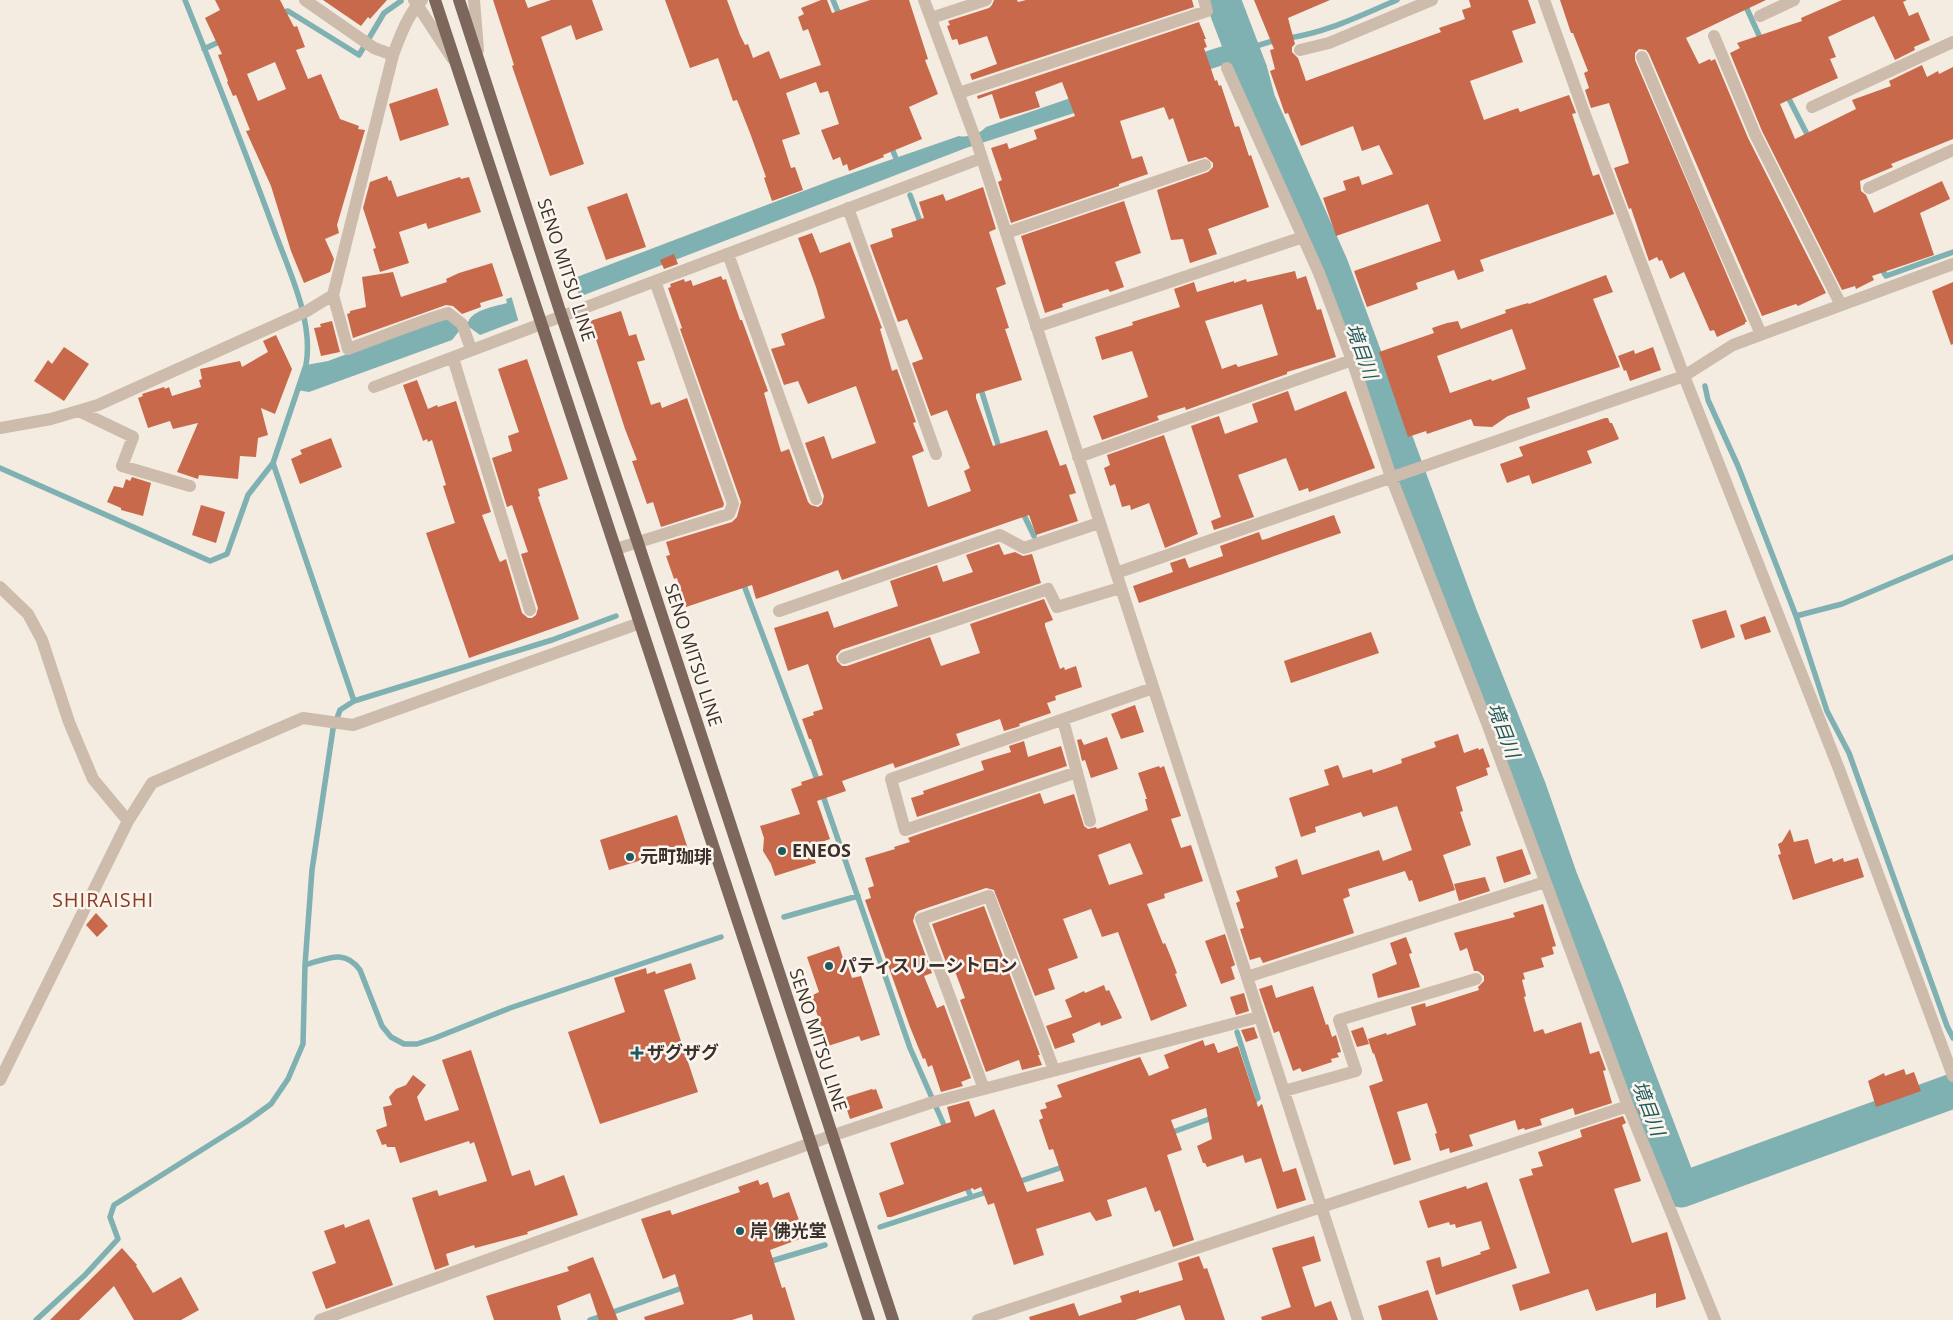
<svg xmlns="http://www.w3.org/2000/svg" width="1953" height="1320" font-family="'Open Sans','Noto Sans JP',sans-serif">
	<style>
		.water { fill: #7fb0b2 }
		.pier { fill: #f4ebe1 }
		.lines { fill: none; stroke-linecap: round; stroke-linejoin: round }
		.stream { stroke: #7fb0b2; stroke-width: 5.5 }
		.river { stroke: #7fb0b2; stroke-width: 35 }
		.building { fill: #c8694b; fill-rule: evenodd }
		.minor { stroke: #cdbbac; stroke-width: 12 }
		.major { stroke: #7d675c; stroke-width: 12 }
		.poi-dot { fill: #1f5a5e; stroke: #fbf5ee; stroke-width: 2 }
		.labels { text-anchor: middle; stroke-width: 5; stroke-linejoin: round; paint-order: stroke }
		.street-label { font-size: 18px; fill: #3b302b; stroke: #fbf5ee }
		.poi-label { font-size: 18px; font-weight: bold; fill: #3b302b; stroke: #fbf5ee; text-anchor: start }
		.water-label { font-size: 19px; font-style: italic; fill: #1f5a5e; stroke: #fbf5ee }
		.quarter-label { font-size: 20px; letter-spacing: 1px; fill: #8c3b22; stroke: #fbf5ee }
	</style>
	<rect width="100%" height="100%" fill="#f4ebe1"/>
	<!-- water -->
	<path class="water" d="M1240,41L1245,58L966,148L480,335L469,327L460,330L452,340L309,392L297,390L306,365L328,361L447,317L468,322C474,309 494,307 507,303L506,299L577,277L835,179L959,136C967,138 980,134 986,127L1213,49Z"/>
	<!-- pier -->
	<path class="pier" d="M573,276L580,299L519,323L511,295Z"/>
	<g class="lines">
		<!-- stream -->
		<path class="stream" d="M833,0L840,17
			M1743,0L1762,42
			M281,13L288,11L359,55L384,13L401,1
			M1288,38C1326,33 1361,15 1397,0
			M204,49L223,40
			M1237,52L1276,40
			M1786,93L1810,140
			M890,144L898,163
			M910,195L922,227
			M1880,266L1886,276L1953,252
			M980,386L1000,451
			M1705,386L1708,400L1738,466L1796,616L1827,711L1849,753L1947,1026L1953,1038
			M0,468L210,561L227,554L248,495L273,463L306,365C314,320 288,269 273,227C245,151 215,75 185,0
			M1022,511L1034,536
			M742,580L818,782
			M674,589L687,585
			M1796,616L1842,604L1953,557
			M354,701L552,640L616,616
			M822,793L910,1048L947,1132
			M784,917L858,896
			M305,965C327,959 344,948 360,970L382,1026L391,1037L404,1044H417L435,1038L510,1008L721,937
			M1237,1032L1258,1098L1250,1104
			M1170,1133L1215,1117
			M965,1183L971,1197
			M1015,1183L1066,1166
			M880,1227L990,1191
			M768,1262L825,1245
			M36,1320L85,1275L118,1239L110,1217L114,1205L246,1122L271,1104L288,1079L303,1044L305,965L312,870L333,729L340,710L354,701L273,463
			M590,1320L685,1287"/>
		<!-- river -->
		<path class="river" d="M1223,0L1250,71L1258,101L1331,266L1461,618L1529,789L1560,878L1606,993L1681,1190L1953,1091"/>
	</g>
	<!-- building -->
	<path class="building" d="M215,0H280L294,27L297,26L305,47L296,50L308,79L321,74L340,119L359,126L358,129L365,130L337,225L339,233L325,239L334,259L330,272L304,283L291,251L271,186L246,131L250,130L236,95L233,96L227,82L228,81L218,55L222,54L205,18L220,10ZM275,62L286,89L258,101L247,74Z
		M323,0H387L370,19L368,17L361,26Z
		M493,0H525L528,8L551,0H592L603,30L576,40L571,25L541,37L584,164L550,176L512,66L514,65Z
		M665,0H727L740,35L745,45L748,44L753,58L769,51L780,79L821,65L808,29L803,31L798,17L804,14L801,8L821,0H827L832,13L870,0H909L928,59L925,60L938,94L909,107L922,139L883,155L884,157L849,171L847,164L843,166L840,157L833,160L821,130L839,124L828,91L820,93L816,82L786,93L800,134L782,140L791,168L795,167L803,190L772,201L764,178L766,177L750,133L737,100L733,101L718,58L690,68Z
		M994,0H1017L1018,2L1026,0H1192L1194,7L972,80L970,74L997,64L987,36L959,45L957,39L952,40L947,26L950,25L948,21L989,8L992,5Z
		M1254,0H1330L1288,18L1295,44L1292,47V52L1298,58L1306,81L1441,32L1439,28L1465,19L1462,10L1471,7L1469,0H1528L1536,23L1512,31L1523,62L1470,81L1484,120L1518,108L1520,112L1569,95L1576,113L1572,114L1593,176L1599,174L1614,214L1480,260L1484,271L1458,280L1454,270L1416,283L1418,289L1367,307L1354,271L1441,241L1428,204L1336,236L1323,198L1346,190L1343,181L1359,176L1362,185L1393,174L1379,145L1362,151L1353,126L1301,146L1288,113L1285,114L1270,71L1275,69L1270,50L1274,49Z
		M1560,0H1766L1686,38L1699,64L1710,59L1711,61L1715,59L1748,138L1826,293L1798,306L1796,304L1762,316L1649,54L1646,50L1639,49L1635,53V60L1747,322H1745V324L1717,337L1714,330L1710,331L1684,272L1670,279L1662,260L1659,261L1657,257L1649,261L1631,208L1629,209L1614,168L1629,163L1626,153L1609,103L1591,108L1585,90L1589,88L1584,73L1588,71L1573,33H1571Z
		M1842,0H1907L1903,2L1909,16L1918,12L1930,40L1914,47L1915,50L1895,60L1874,16L1828,37L1836,57L1830,59L1838,78L1780,104L1795,139L1856,109L1852,100L1891,86L1889,81L1922,65L1927,77L1938,71L1939,74L1953,67V139L1891,164L1893,167L1860,181L1861,191L1866,195L1874,213L1942,181L1950,199L1920,213L1934,255L1872,276L1874,280L1856,289L1855,286L1842,290L1762,131L1730,53L1740,48L1737,43L1802,21L1801,18Z
		M1199,22L1206,39H1204L1207,47L1204,48L1215,81L1217,80L1219,86L1221,85L1235,127L1239,126L1249,156L1251,155L1269,207L1208,229L1217,254L1190,263L1183,239L1171,240L1157,190L1208,172L1213,167V163L1206,157L1188,162L1173,118L1169,120L1164,107L1120,121L1132,159L1142,156L1148,174L1119,184V186L1011,223L998,182L1002,180L991,148L1007,143L1009,149L1037,139L1034,130L1075,116L1062,82L1035,92L1040,107L1000,119L992,94L978,99L977,96Z
		M437,88L449,125L400,141L389,104Z
		M387,176L389,181L391,180L397,197L460,177L461,179L469,177L481,212L428,229L426,223L399,232L409,263L380,272L373,249L376,248L363,208L370,182Z
		M983,187L996,229L989,232L1006,284L996,288L1009,328L1005,329L1022,380L976,394V398L993,446L1047,430L1060,466L1066,464L1076,493L1069,495L1078,521L1036,535L1029,515L842,580L838,570L756,599L752,585L686,607L677,578L674,579L666,556L670,555L666,542L732,522L737,517L741,502L680,329L682,328L668,288L671,287L670,284L684,279L685,282L691,280L693,286L721,276L723,280L726,279L740,320H742L768,391L764,393L781,452L789,449L808,502L811,505L818,507L822,504L824,496L805,443L824,436L832,459L876,443L856,386L808,404L798,381L784,385L771,349L785,345L781,334L825,318L816,287L798,238L812,233L820,253L850,242L882,328L880,329L892,371L897,369L916,422L913,423L924,451L912,456L928,507L971,491L964,471L970,468L947,410L931,416L912,363L923,359L907,319L898,322L870,245L893,237L891,229L924,218L919,202L943,194L946,201Z
		M627,193L646,247L606,260L587,207Z
		M1124,201L1141,253L1115,262L1124,287L1110,292L1108,289L1062,304L1063,307L1045,313L1021,236Z
		M674,254L678,264L664,269L660,260Z
		M492,263L503,296L480,303L481,307L462,314L453,306L446,305L353,338L347,314L350,313V311L366,307L362,277L393,272L401,297L447,282L446,279L459,273Z
		M1295,271L1297,279L1306,276L1317,310L1321,309L1336,357L1287,372V374L1186,410L1185,407L1157,416L1159,420L1102,440L1093,416L1148,397L1132,351L1102,360L1095,337L1133,325L1132,322L1180,307L1174,289L1194,282L1197,292L1234,281V283L1246,279L1247,282ZM1262,304L1278,355L1238,367L1236,364L1222,369L1205,321Z
		M1606,275L1613,292L1593,299L1620,367L1527,398L1530,408L1508,416L1492,427L1474,426L1471,419L1427,434L1426,431L1408,437L1379,352L1434,333L1432,328L1447,323L1458,321L1461,329L1506,313L1505,310L1528,303L1529,304ZM1512,329L1526,369L1492,381L1491,379L1450,393L1437,356Z
		M1953,282V344L1951,345L1932,291Z
		M621,311L629,336L636,334L645,360L637,362L651,405L660,402L662,408L687,398L724,504L723,507L661,527L653,502L647,504L632,461L637,460L625,429L590,321Z
		M332,321L340,352L321,356L314,328L321,327L320,324Z
		M276,335L292,369L275,414L261,408L268,435L258,438L256,457L240,456L238,479L199,475L198,479L177,472L198,423L173,429L170,421L148,428L138,398L143,396L142,394L145,393L164,387L165,389L169,387L172,396L201,387L199,380L202,379L200,369L240,361L242,367L268,352L263,341Z
		M64,347L89,364L64,401L34,381L48,360L52,364Z
		M1653,347L1661,370L1630,381L1626,370L1624,371L1618,356L1634,350L1635,354Z
		M527,359L568,479L538,489L540,496L538,497L579,619L469,658L426,533L455,523L443,486L446,485L432,440L428,442L427,439L423,441L403,385L417,380L428,409L437,405L438,407L456,401L491,512L482,515L498,558L500,562L506,559L522,613L528,618H532L536,615L538,608L521,554L528,552L512,505L507,507L492,458L512,451L508,436L519,432L498,369Z
		M1288,391L1295,411L1346,391L1375,468L1309,492L1308,488L1299,491L1286,458L1238,475L1254,517L1214,530L1211,521L1221,517L1191,426L1219,416L1225,434L1258,422L1252,404Z
		M1605,418H1608L1610,423H1612L1619,439L1587,451L1592,463L1532,484L1529,475L1507,483L1500,464L1523,456L1519,447Z
		M1164,435L1198,534L1165,548L1149,503L1131,510L1130,505L1122,507L1115,484L1110,486L1104,468L1110,465L1107,455Z
		M331,438L342,467L300,484L291,459L302,454L300,450Z
		M132,477L151,483L143,516L121,510V508L107,502L114,486L123,488L126,479L130,481Z
		M201,505L225,512L216,543L192,535Z
		M1334,515L1341,533L1139,603L1133,586L1173,572L1170,563L1185,558L1189,568L1223,556L1220,546L1259,532L1262,540L1266,539Z
		M999,544L1004,555L1015,552L1023,556L1032,554L1041,583L841,650L836,656L837,661L842,666H847L930,637L941,666L980,653L970,624L1044,599L1053,620L1045,623V626L1060,669L1064,667L1065,670L1076,666L1082,687L1055,696L1056,700L1047,703L1051,713L1019,724L1020,726L1004,731L1000,719L956,734L960,745L895,768L893,763L842,781L846,791L817,801L830,839L810,846L816,863L775,876L771,864L763,851L764,838L760,826L800,814L791,789L802,785L801,782L823,775L811,739H809L802,719L814,715L813,712L823,709L808,664L788,671L774,628L828,611L834,628L898,606L890,581L937,565L943,582L973,572L966,555Z
		M1726,610L1735,637L1701,649L1692,620Z
		M1765,616L1771,632L1745,640L1740,625Z
		M1371,632L1379,653L1291,683L1284,661Z
		M1135,705L1144,732L1121,739L1111,714Z
		M1458,734L1464,753L1478,748L1479,750L1483,748L1490,767L1486,768L1488,775L1456,787L1463,811L1460,812L1471,845L1443,855L1455,890L1419,902L1412,880L1409,881L1405,871L1348,889L1350,896L1343,899L1354,933L1263,963L1260,957L1250,960L1240,929L1244,928L1236,903L1240,901L1236,891L1278,877L1275,867L1297,859L1302,875L1379,850L1383,861L1412,850L1397,806L1363,817L1361,812L1315,827L1316,832L1301,837L1289,798L1329,785L1324,770L1338,765L1343,778L1372,769L1373,773L1402,763L1401,759L1436,747L1434,742Z
		M1107,737L1118,769L1091,778L1085,760L1082,761L1077,740L1081,739L1084,745Z
		M1024,741L1028,757L1061,746L1067,766L917,817L911,798L924,794L923,791L984,770L981,761L1011,752L1009,746Z
		M1159,766L1160,768L1164,766L1181,816L1171,819L1181,848L1191,845L1203,881L1164,894L1165,898L1147,904L1163,944L1165,943L1172,960L1177,973L1175,974L1187,1006L1151,1021L1118,932L1102,937L1091,909L1063,919L1078,958L1048,969L1055,989L1035,996L994,890L986,888L918,911L915,914L913,921L932,973L924,976L937,1008L944,1005L971,1078L961,1082L963,1086L941,1092L932,1065L928,1067L925,1058L923,1059L910,1027L865,900L871,898L868,888L874,886L865,858L895,849L894,847L910,842L908,838L922,833L1040,793L1044,804L1074,794L1084,826L1088,829L1096,827L1097,829L1148,810L1145,799H1147L1138,773ZM1130,843L1143,874L1109,885L1098,855Z
		M677,815L688,849L643,863L642,860L609,870L600,840Z
		M1790,829L1794,842L1808,839L1815,864L1832,858L1833,862L1843,858L1844,862L1858,858L1864,877L1793,900L1778,855L1781,854L1778,844L1782,842Z
		M1522,849L1531,874L1504,883L1496,857Z
		M1485,877L1490,891L1459,901L1454,884Z
		M1543,904L1556,946L1552,947L1554,954L1541,958L1544,967L1523,973L1525,979L1522,980L1526,996L1524,997L1534,1032L1543,1029L1545,1034L1581,1022L1590,1054L1599,1051L1606,1070L1603,1071L1612,1103L1575,1115L1573,1108L1540,1119L1542,1125L1525,1130L1524,1128L1518,1130L1515,1120L1469,1135L1473,1146L1450,1153L1449,1148L1440,1151L1435,1134L1437,1133L1427,1103L1397,1112L1411,1160L1394,1165L1369,1086L1383,1081L1374,1053L1373,1054L1368,1039L1386,1033L1387,1035L1416,1025L1411,1007L1425,1003L1426,1007L1479,990L1478,987L1484,981V976L1478,971H1474L1467,948L1460,951L1454,933L1515,917L1513,913Z
		M984,906L1040,1055H1038L1042,1065L1022,1070L1019,1060L986,1072L960,1000L965,998L953,966L948,968L932,924Z
		M96,913L108,926L97,937L86,925Z
		M1225,934L1235,965L1231,967L1235,979L1221,984L1205,941Z
		M1406,937L1412,953L1409,954L1420,987L1378,998L1372,974L1397,964L1390,943Z
		M839,946L843,958L845,957L852,978L861,976L880,1035L861,1041L859,1036L828,1046L811,996L819,992L807,957Z
		M691,963L696,979L664,990L698,1092L600,1124L568,1032L625,1012L614,978L646,968L647,974L655,971L656,974Z
		M1104,985L1106,991L1109,990L1122,1018L1101,1026L1100,1022L1072,1034L1075,1042L1055,1049L1046,1026L1072,1017L1065,1000L1084,991L1085,993Z
		M1272,985L1276,998L1313,986L1326,1025L1328,1024L1332,1037L1336,1035L1341,1052L1337,1053L1339,1057L1331,1059L1332,1062L1302,1072L1300,1068L1293,1071L1279,1031L1274,1033L1259,989Z
		M1244,993L1249,1011L1236,1015L1230,997Z
		M1254,1027L1258,1038L1246,1042L1241,1030Z
		M1363,1027L1369,1044L1357,1047L1351,1031Z
		M1203,1040L1205,1046L1214,1043L1218,1053L1238,1046L1258,1107L1262,1104L1283,1172L1296,1168L1306,1200L1277,1209L1261,1158L1245,1163L1243,1155L1207,1167L1205,1163H1203L1197,1146L1212,1139L1206,1108L1171,1120L1182,1150L1167,1155L1194,1240L1173,1247L1160,1210L1155,1212L1146,1187L1107,1200L1112,1216L1096,1221L1090,1212L1036,1229L1044,1255L1014,1265L994,1203L988,1205L981,1187L974,1190L973,1188L891,1217H887L879,1193L904,1184L890,1143L951,1122L947,1107L969,1101L975,1117L994,1109L1027,1192L1064,1181L1053,1149L1049,1150L1039,1120L1043,1118L1040,1110L1047,1108L1045,1103L1062,1097L1057,1085L1140,1057L1149,1076L1169,1068L1164,1055Z
		M471,1050L512,1176L530,1170L535,1186L564,1175L578,1215L527,1232L528,1234L475,1248L474,1245L446,1254L449,1265L435,1270L412,1198L437,1190L439,1196L487,1181L474,1142L470,1144L469,1141L400,1163L395,1147H387L386,1144L382,1145L376,1130L387,1126L383,1107L392,1105L389,1097L396,1089L406,1085L413,1075L426,1085L417,1097L425,1121L459,1110L442,1060Z
		M1904,1069L1906,1075L1914,1072L1921,1091L1876,1107L1868,1081L1884,1073L1885,1076Z
		M872,1089L873,1090L876,1089L883,1108L850,1119L843,1098Z
		M1641,1101L1647,1115L1641,1118L1636,1103Z
		M1623,1116L1626,1123L1622,1125L1641,1181L1614,1189L1632,1243L1667,1232L1686,1299L1656,1308V1293L1596,1311L1588,1289L1520,1311L1512,1285L1550,1273L1519,1179L1533,1175L1531,1169L1543,1166L1538,1152L1582,1137L1580,1130Z
		M758,1180L760,1185L768,1182L773,1198L789,1192L805,1237L770,1250L782,1288L785,1287L795,1320H753L752,1314L732,1320H645L644,1317L684,1304L675,1274L663,1279L641,1219L670,1210L672,1215L740,1192L738,1187Z
		M1487,1182L1517,1268L1436,1295L1426,1261L1440,1257L1442,1267L1481,1254L1480,1252L1490,1249L1481,1221L1456,1228L1455,1224L1450,1225L1449,1222L1428,1228L1419,1201L1466,1186L1467,1189Z
		M369,1219L393,1285L326,1309L312,1272L336,1263L324,1231L344,1224L345,1228Z
		M1314,1236L1321,1261L1302,1267L1315,1307L1331,1301L1338,1320H1262L1261,1317L1291,1307L1272,1248Z
		M122,1248L137,1265L136,1266L153,1293L181,1277L199,1310L181,1320H134L114,1286L79,1320H50Z
		M1199,1256L1204,1269L1207,1268L1225,1320H1185L1180,1305L1135,1320H1030L1029,1317L1074,1303L1079,1316L1122,1302L1120,1296L1139,1290V1293L1183,1280L1178,1263Z
		M593,1257L618,1320H599L590,1293L557,1306L561,1320H494L486,1296L569,1271L567,1267Z
		M1428,1290L1438,1320H1382L1378,1306Z"/>
	<g class="lines">
		<!-- minor -->
		<path class="minor" d="M305,0L374,48L393,55
			M414,0L452,58
			M422,0C408,14 400,36 393,55L333,295L348,349C382,337 414,323 448,313L462,324L471,349
			M474,0L478,50
			M924,0L978,146L1358,1320
			M1544,0L1585,115L1684,376L1839,769L1953,1076
			M1760,16L1794,0
			M931,18L986,0
			M1714,36L1755,134L1841,305
			M1300,50L1329,43L1432,0
			M1642,57L1705,207L1761,334
			M1227,68L1319,273L1352,360L1391,477L1487,723L1628,1106L1715,1320
			M959,93L1207,11L1204,0
			M1812,107L1953,42
			M1869,188L1953,150
			M848,208L936,454
			M1006,233L1205,165
			M728,254L816,499
			M1036,327L1303,237
			M453,358L530,610
			M374,387L982,158
			M79,411L133,437L122,466L190,486
			M0,428L51,419L98,405L307,311L333,295
			M1078,457L1352,360
			M616,549L729,514L733,504L655,281
			M1116,573L1684,376L1733,345L1953,264
			M0,587L28,614L42,640L69,722L93,779L128,821L0,1080
			M779,611L1000,535L1024,548L1099,523
			M844,658L1048,589L1057,607L1120,588
			M1063,720L1090,821
			M1077,772L905,830L891,779L1153,688
			M128,821L152,783L303,718L353,725L640,623
			M1247,977L1545,882
			M984,1089L921,919L989,896L1054,1070
			M1284,1091L1356,1071L1339,1020L1476,979
			M320,1320L831,1136L930,1103L1259,1017
			M978,1320L1628,1106"/>
		<!-- major -->
		<path class="major" d="M435,0L869,1320
			M459,0L559,308L638,543L893,1320"/>
	</g>
	<!-- markers -->
	<g class="poi-dot">
		<circle cx="782" cy="851" r="5"/>
		<circle cx="630" cy="857" r="5"/>
		<circle cx="829" cy="966" r="5"/>
		<path d="M634.5 1045.5h5v5h5v5h-5v5h-5v-5h-5v-5h5z"/>
		<circle cx="740" cy="1231" r="5"/>
	</g>
	<g class="labels">
		<!-- street labels -->
		<g class="street-label">
			<text transform="translate(566 270) rotate(72)" y="6">SENO MITSU LINE</text>
			<text transform="translate(693 655) rotate(72)" y="6">SENO MITSU LINE</text>
			<text transform="translate(818 1040) rotate(72)" y="6">SENO MITSU LINE</text>
		</g>
		<!-- poi labels -->
		<g class="poi-label">
			<text x="792" y="857">ENEOS</text>
			<text x="640" y="863">元町珈琲</text>
			<text x="839" y="972">パティスリーシトロン</text>
			<text x="647" y="1059">ザグザグ</text>
			<text x="750" y="1237">岸 佛光堂</text>
		</g>
		<!-- water labels -->
		<g class="water-label">
			<text transform="translate(1362 351) rotate(70)" y="7">境目川</text>
			<text transform="translate(1504 730) rotate(69)" y="7">境目川</text>
			<text transform="translate(1649 1108) rotate(69)" y="7">境目川</text>
		</g>
		<!-- quarter labels -->
		<g class="quarter-label">
			<text x="103" y="907">SHIRAISHI</text>
		</g>
	</g>
</svg>
